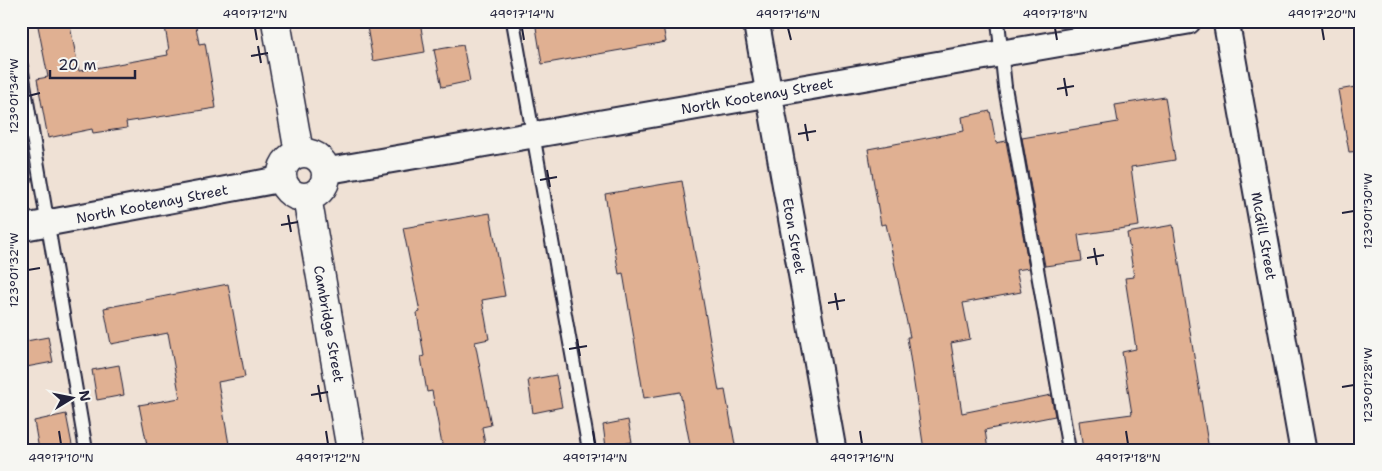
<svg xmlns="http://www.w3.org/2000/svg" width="1382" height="471" font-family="'Shantell Sans',sans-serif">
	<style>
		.building { fill: #e0b092; stroke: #22223b }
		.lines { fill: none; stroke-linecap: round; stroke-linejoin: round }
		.service-casing { stroke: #22223b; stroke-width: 16 }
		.minor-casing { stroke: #22223b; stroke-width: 29 }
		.tertiary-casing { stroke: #22223b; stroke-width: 31 }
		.service { stroke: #f6f6f2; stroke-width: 12 }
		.minor { stroke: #f6f6f2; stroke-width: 25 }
		.tertiary { stroke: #f6f6f2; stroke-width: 28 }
		.ticks { fill: none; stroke: #22223b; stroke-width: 2 }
		.labels { text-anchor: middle; stroke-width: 4; stroke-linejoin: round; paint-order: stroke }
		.street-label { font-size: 14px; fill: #22223b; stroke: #f6f6f2 }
		.neatline { fill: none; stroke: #22223b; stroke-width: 2 }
		.ticks-label { font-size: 12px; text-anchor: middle; fill: #22223b }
	</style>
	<rect width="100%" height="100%" fill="#efe1d5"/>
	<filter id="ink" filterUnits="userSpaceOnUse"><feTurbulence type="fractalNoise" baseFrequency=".02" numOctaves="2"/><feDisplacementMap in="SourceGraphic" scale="10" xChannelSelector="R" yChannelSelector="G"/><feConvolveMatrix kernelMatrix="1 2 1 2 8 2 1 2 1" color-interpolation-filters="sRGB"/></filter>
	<g filter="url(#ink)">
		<!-- building -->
		<path class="building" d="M37,21H69L79,71L168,55L167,50H169L164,21H195L199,44L205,43L216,108L126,122L127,128L93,133L92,129L48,138L37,79L48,77Z
			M366,21H420L425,52L373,61Z
			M535,21H662L666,42L542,64Z
			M463,45L470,81L442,87L434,50Z
			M1361,86V151L1349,152L1338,90Z
			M1165,97L1175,160L1131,167L1139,226L1078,235L1082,261L1045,266L1022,138L1118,122L1115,105Z
			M990,111L996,143L1006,141L1029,268L1016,270L1021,292L963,303L970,339L951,343L962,413L1051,395L1055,416L985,430L988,450H924L907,337H910L886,224L881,225L868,149L964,131L962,117Z
			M682,181L719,391L725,390L736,450H691L680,392L644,398L623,273L619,274L605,194Z
			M490,213L505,296L482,300L489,339L475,342L491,425L482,427L486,450H443L432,391L427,392L421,357L424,356L417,313L420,312L403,228Z
			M1173,225L1209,450H1083L1079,421L1132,414L1122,352L1136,349L1125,278L1134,277L1127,233Z
			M228,284L245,377L218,382L230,450H148L139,405L180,398L168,333L111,344L104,308Z
			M48,337L53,362L21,368V342Z
			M119,365L124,395L97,400L92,370Z
			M556,375L562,407L533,413L528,380Z
			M66,414L73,450H39L34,421Z
			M628,420L632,442L606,447L603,425Z"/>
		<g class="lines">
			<!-- service casing -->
			<g class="service-casing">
				<path id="service" d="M513,21L589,450
					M998,21L1005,87L1069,450
					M21,66L86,450"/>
			</g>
			<!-- minor casing -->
			<g class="minor-casing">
				<path id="minor" d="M756,21L833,450
					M1226,21L1303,450
					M326,171L1188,21
					M21,228L282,179"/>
			</g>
			<!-- tertiary casing -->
			<g class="tertiary-casing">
				<path id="tertiary" d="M276,21L299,153
					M282 175a22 22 0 1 1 44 0a22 22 0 1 1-44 0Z
					M307,197L351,450"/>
			</g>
			<!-- service -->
			<use href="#service" class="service"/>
			<!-- minor -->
			<use href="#minor" class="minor"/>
			<!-- tertiary -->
			<use href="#tertiary" class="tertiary"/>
		</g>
	</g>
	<!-- ticks -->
	<path class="ticks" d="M255,28L257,40M522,28L524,40M788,28L791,40M1055,28L1057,40M1322,28L1324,40M258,46L261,63M251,56L268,53M1064,78L1067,96M1057,89L1074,86M28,96L40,93M805,124L808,141M798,134L816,131M547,170L550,187M540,180L557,177M1342,213L1354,211M288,215L291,232M281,225L298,222M1094,248L1097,265M1087,258L1104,255M28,270L40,268M835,293L838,310M828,303L845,300M577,339L580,356M569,349L587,346M318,385L321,402M1342,387L1354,385M311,395L328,392M59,431L61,444M326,431L328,444M593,431L595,444M860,431L862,444M1126,431L1128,444"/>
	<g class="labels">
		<!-- street labels -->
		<g class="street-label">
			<text transform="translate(757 96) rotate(-10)" y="5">North Kootenay Street</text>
			<text transform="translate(152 204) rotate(-11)" y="5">North Kootenay Street</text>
			<text transform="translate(794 236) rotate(80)" y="5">Eton Street</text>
			<text transform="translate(1264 236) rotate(80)" y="5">McGill Street</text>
			<text transform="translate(329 324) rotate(80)" y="5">Cambridge Street</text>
		</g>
	</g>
	<!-- margin -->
	<rect width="1382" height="471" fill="none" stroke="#f6f6f2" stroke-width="55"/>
	<!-- north arrow -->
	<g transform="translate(72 398) rotate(80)" stroke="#f6f6f2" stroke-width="4" paint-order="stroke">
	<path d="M0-4L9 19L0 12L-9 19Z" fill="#22223b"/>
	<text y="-8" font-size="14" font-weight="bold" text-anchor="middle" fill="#22223b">N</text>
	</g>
	<!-- scale -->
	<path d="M50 70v8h85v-8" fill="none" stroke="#22223b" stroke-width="2.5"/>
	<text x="58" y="70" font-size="15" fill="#22223b" stroke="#f6f6f2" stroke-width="4" paint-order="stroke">20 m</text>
	<rect x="28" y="28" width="1326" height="416" class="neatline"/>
	<g class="ticks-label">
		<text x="255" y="18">49°17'12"N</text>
		<text x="522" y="18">49°17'14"N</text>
		<text x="788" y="18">49°17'16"N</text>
		<text x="1055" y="18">49°17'18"N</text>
		<text x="1322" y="18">49°17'20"N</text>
		<text transform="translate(14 96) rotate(-90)" y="4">123°01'34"W</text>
		<text transform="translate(1368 211) rotate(-90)" y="4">123°01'30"W</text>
		<text transform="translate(14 270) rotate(-90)" y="4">123°01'32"W</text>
		<text transform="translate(1368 385) rotate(-90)" y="4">123°01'28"W</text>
		<text x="61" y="462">49°17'10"N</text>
		<text x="328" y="462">49°17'12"N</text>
		<text x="595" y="462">49°17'14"N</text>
		<text x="862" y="462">49°17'16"N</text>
		<text x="1128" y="462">49°17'18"N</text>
	</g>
</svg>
